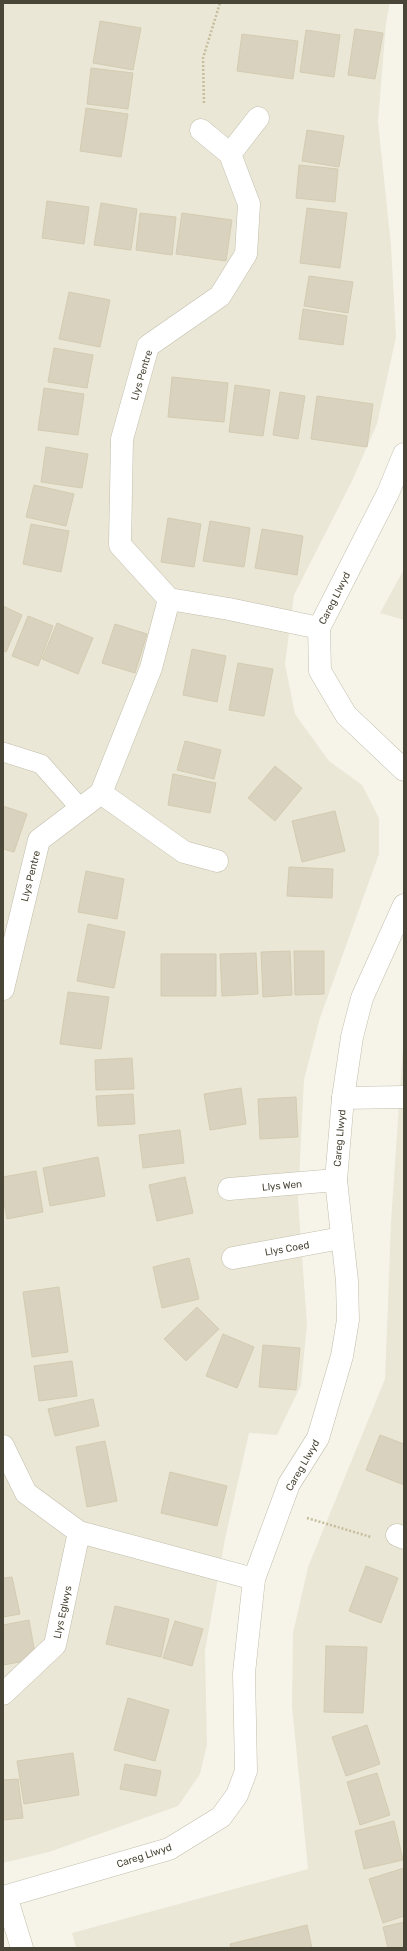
<svg xmlns="http://www.w3.org/2000/svg" width="407" height="1951" font-family="Rubik,sans-serif">
	<style>
		.residential { fill: #eae7d7 }
		.building { fill: #d9d2be; stroke: #d4cbb0 }
		.lines { fill: none; stroke-linecap: round; stroke-linejoin: round }
		.service-casing { stroke: #c2beab; stroke-width: 20 }
		.minor-casing { stroke: #c2beab; stroke-width: 23 }
		.tertiary-casing { stroke: #c2beab; stroke-width: 23 }
		.path { stroke: #c5bd9b; stroke-width: 2.5; stroke-dasharray: 2 2; stroke-linecap: butt }
		.service { stroke: #fff; stroke-width: 19 }
		.minor { stroke: #fff; stroke-width: 22 }
		.tertiary { stroke: #fff; stroke-width: 22 }
		.labels { text-anchor: middle; stroke-width: 3; stroke-linejoin: round; paint-order: stroke }
		.street-label { font-size: 10px; fill: #4a4637; stroke: #fff }
	</style>
	<rect width="100%" height="100%" fill="#f6f4e9"/>
	<!-- residential -->
	<path class="residential" d="M3,3H390L386,23L378,122L391,245L396,337L377,424L353,479L294,595L285,664L295,714L329,761L362,785L379,818V854L320,1018L304,1080L298,1199L307,1325L301,1385L277,1435L249,1433L225,1539L205,1651L207,1745L200,1774L178,1806L49,1852L3,1863Z
		M404,569V620L380,613Z
		M404,1032V1948H76L72,1933L308,1869L292,1706L293,1633L308,1567L385,1379L391,1222Z"/>
	<!-- building -->
	<path class="building" d="M100,21L141,28L133,70L93,63Z
		M355,29L383,33L375,79L348,75Z
		M306,30L340,35L334,77L300,72Z
		M242,34L298,41L293,79L237,71Z
		M91,68L133,73L128,109L87,104Z
		M86,108L128,114L121,157L80,151Z
		M307,130L344,136L339,167L302,161Z
		M299,165L338,169L335,202L296,198Z
		M47,201L89,207L84,244L42,238Z
		M101,203L137,209L131,250L94,245Z
		M307,208L347,213L340,268L300,263Z
		M140,213L176,217L172,255L136,250Z
		M182,213L232,220L226,261L176,254Z
		M309,276L353,282L348,313L304,306Z
		M69,292L110,300L100,347L59,339Z
		M303,309L347,316L343,345L299,339Z
		M54,348L93,355L87,388L48,382Z
		M172,377L228,383L224,422L168,417Z
		M235,385L270,390L263,436L229,432Z
		M44,388L84,394L78,435L38,430Z
		M280,392L305,396L298,439L273,435Z
		M317,396L373,404L367,447L311,439Z
		M46,447L88,454L82,488L41,482Z
		M34,485L74,494L66,526L26,517Z
		M168,518L201,524L194,567L161,562Z
		M210,521L250,528L244,567L203,561Z
		M31,524L69,531L61,572L23,564Z
		M262,529L303,536L297,575L255,568Z
		M3,606L22,615L6,652L3,651Z
		M28,616L53,626L38,666L12,656Z
		M57,623L93,638L78,674L42,659Z
		M115,624L147,634L135,673L102,663Z
		M192,649L226,656L217,702L183,695Z
		M238,663L273,669L264,716L229,710Z
		M185,741L221,750L214,779L177,770Z
		M275,766L302,788L275,821L248,798Z
		M173,774L216,783L210,813L168,805Z
		M3,806L27,814L14,852L3,849Z
		M335,811L345,851L302,862L292,821Z
		M289,867L333,869L332,898L287,896Z
		M86,871L124,879L117,919L78,912Z
		M88,924L125,932L114,988L77,981Z
		M290,951L292,995L263,997L261,952Z
		M294,951H324V994L295,995Z
		M256,953L258,994L222,996L220,954Z
		M161,954H216V996H161Z
		M68,992L109,997L101,1049L60,1044Z
		M132,1058L134,1089L96,1090L95,1060Z
		M241,1088L246,1124L210,1130L204,1094Z
		M133,1094L135,1124L98,1126L96,1096Z
		M296,1097L298,1137L260,1139L258,1099Z
		M180,1130L184,1163L143,1168L139,1135Z
		M98,1157L105,1196L50,1206L43,1168Z
		M36,1171L43,1212L7,1219L3,1197V1177Z
		M185,1177L193,1213L157,1221L149,1185Z
		M189,1258L199,1299L162,1308L153,1267Z
		M59,1287L68,1352L32,1357L23,1292Z
		M197,1307L219,1329L186,1361L164,1339Z
		M223,1334L254,1347L237,1388L206,1376Z
		M263,1345L300,1348L296,1390L259,1387Z
		M72,1361L77,1396L39,1401L34,1366Z
		M93,1399L99,1426L55,1436L48,1409Z
		M380,1435L404,1444V1485L366,1470Z
		M105,1441L117,1501L87,1507L76,1447Z
		M170,1472L227,1486L217,1526L161,1513Z
		M366,1566L398,1578L381,1623L349,1611Z
		M12,1577L20,1614L3,1617V1578Z
		M115,1606L169,1619L161,1657L106,1644Z
		M29,1620L36,1659L3,1665V1625Z
		M175,1621L203,1629L192,1666L163,1658Z
		M326,1646L367,1647L363,1713L324,1712Z
		M128,1698L169,1710L155,1761L114,1750Z
		M367,1725L380,1764L346,1776L332,1737Z
		M73,1753L79,1795L24,1804L17,1761Z
		M125,1764L161,1771L156,1796L120,1789Z
		M377,1773L390,1815L360,1825L347,1782Z
		M18,1779L23,1818L3,1820V1780Z
		M394,1821L403,1860L364,1869L355,1831Z
		M404,1868V1916L383,1923L369,1879Z
		M404,1922V1948H388L383,1927Z
		M307,1925L312,1948H231L230,1944Z"/>
	<g class="lines">
		<!-- service casing -->
		<g class="service-casing">
			<path id="service" d="M3,752L41,764L81,809"/>
		</g>
		<!-- minor casing -->
		<g class="minor-casing">
			<path id="minor" d="M201,130L230,154L249,204L246,254L220,296L148,346L122,439L120,545L169,599L229,609L319,628
				M230,154L258,118
				M101,793L184,852L217,861
				M3,989L39,840L101,793L151,668L169,599
				M343,1098L404,1097
				M229,1189L336,1180
				M233,1258L341,1238
				M3,1446L26,1493L79,1532
				M397,1535L404,1538
				M3,1694L55,1645L79,1532L254,1579"/>
		</g>
		<!-- tertiary casing -->
		<g class="tertiary-casing">
			<path id="tertiary" d="M404,454L388,493L319,628L320,671L346,715L404,770
				M6,1896L22,1948
				M3,1897L169,1849L221,1817L237,1795L246,1771L244,1673L254,1579L289,1484L318,1438L342,1356L348,1320L347,1281L336,1180L343,1098L352,1037L362,998L404,905"/>
		</g>
		<!-- path -->
		<path class="path" d="M204,103L203,58L220,3
			M307,1518L371,1537"/>
		<!-- service -->
		<use href="#service" class="service"/>
		<!-- minor -->
		<use href="#minor" class="minor"/>
		<!-- tertiary -->
		<use href="#tertiary" class="tertiary"/>
	</g>
	<g class="labels">
		<!-- street labels -->
		<g class="street-label">
			<text transform="translate(141 375) rotate(-73)" y="4">Llys Pentre</text>
			<text transform="translate(334 598) rotate(-63)" y="4">Careg Llwyd</text>
			<text transform="translate(30 876) rotate(-76)" y="4">Llys Pentre</text>
			<text transform="translate(339 1138) rotate(-85)" y="4">Careg Llwyd</text>
			<text transform="translate(282 1185) rotate(-5)" y="4">Llys Wen</text>
			<text transform="translate(287 1248) rotate(-10)" y="4">Llys Coed</text>
			<text transform="translate(302 1465) rotate(-60)" y="4">Careg Llwyd</text>
			<text transform="translate(62 1612) rotate(-78)" y="4">Llys Eglwys</text>
			<text transform="translate(144 1855) rotate(-18)" y="4">Careg Llwyd</text>
		</g>
	</g>
	<!-- border -->
	<rect width="407" height="1951" fill="none" stroke="#4a4637" stroke-width="8"/>
</svg>
